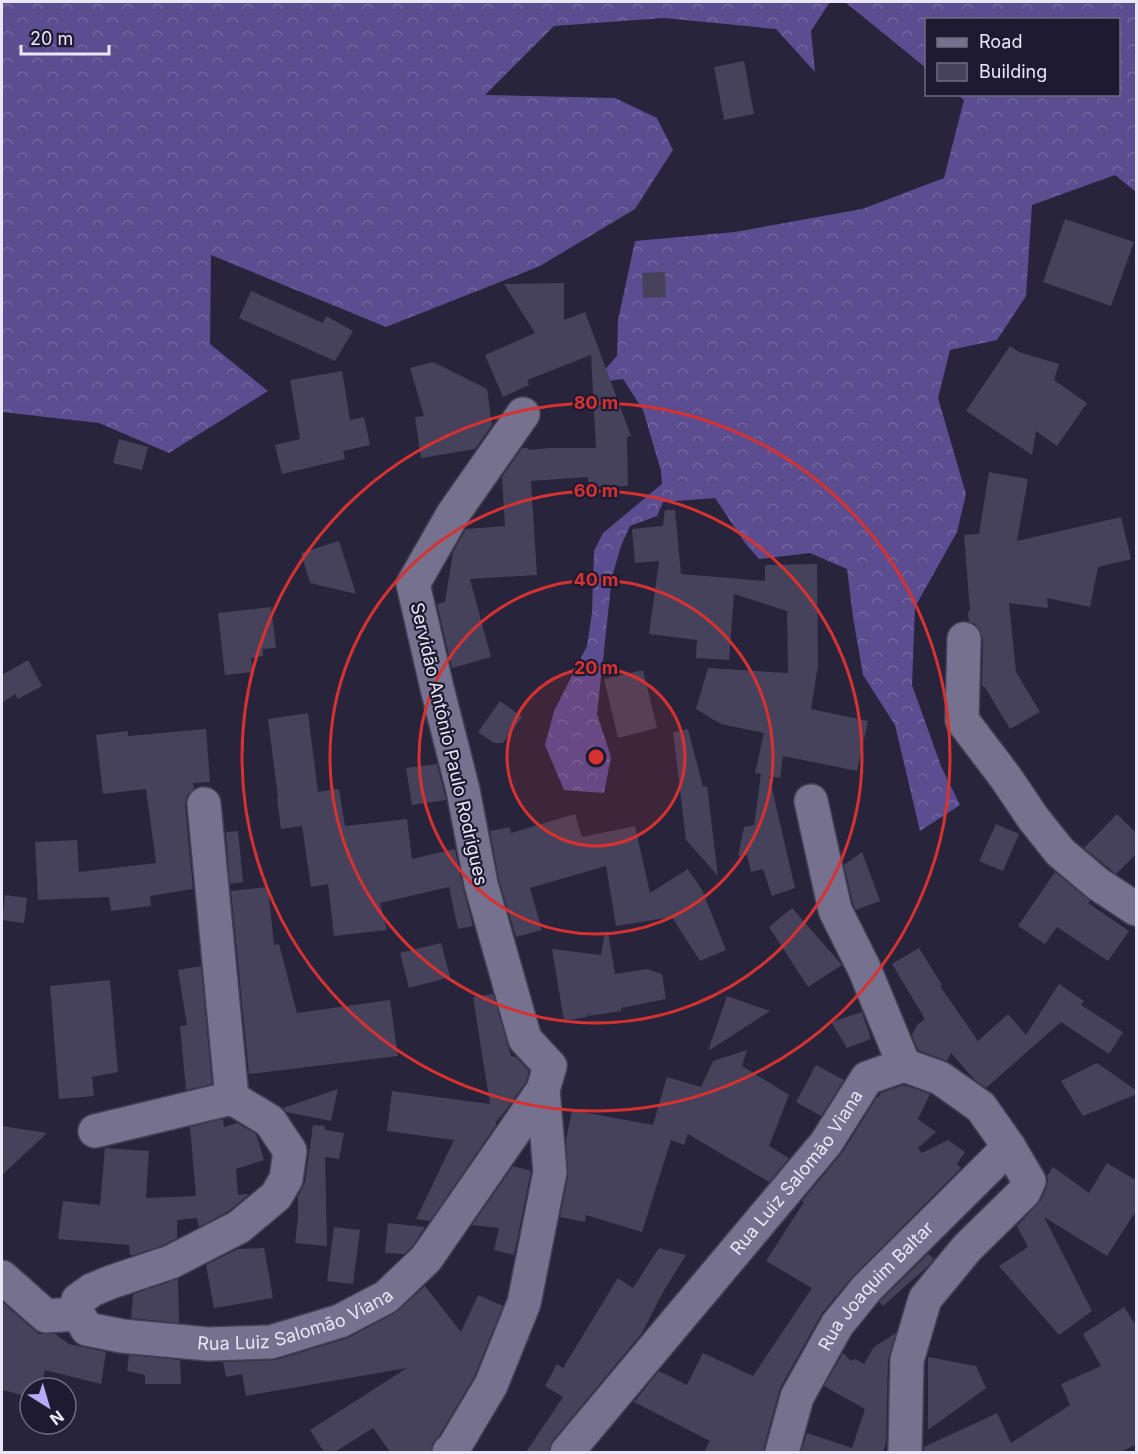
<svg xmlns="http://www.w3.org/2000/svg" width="1138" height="1454" font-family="Inter,sans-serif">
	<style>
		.forest { fill: url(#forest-crowns) }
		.building { fill: #46425c }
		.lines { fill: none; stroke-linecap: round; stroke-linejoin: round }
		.minor-casing { stroke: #454155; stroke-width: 36 }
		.minor { stroke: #75718e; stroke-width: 33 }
		.ring { fill: none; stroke: #d73232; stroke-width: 3 }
		.labels { text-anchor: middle; stroke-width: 4.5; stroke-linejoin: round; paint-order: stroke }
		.street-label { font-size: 18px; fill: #e9e7f7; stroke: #1e1a31 }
		.centre { fill: #d73232; stroke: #1e1a31; stroke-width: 3 }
		.ring-label { font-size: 18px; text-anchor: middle; font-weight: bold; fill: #d73232; stroke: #1e1a31; stroke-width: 4.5; stroke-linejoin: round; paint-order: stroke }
	</style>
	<defs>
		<pattern id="forest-crowns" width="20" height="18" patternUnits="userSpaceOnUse" patternTransform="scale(1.5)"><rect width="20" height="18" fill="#5b4d90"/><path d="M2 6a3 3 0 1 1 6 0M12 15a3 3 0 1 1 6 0" fill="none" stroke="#7367a0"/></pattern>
	</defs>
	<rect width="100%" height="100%" fill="#28243c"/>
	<!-- forest -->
	<path class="forest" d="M2,2H830L811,31L815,72L776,29L664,18L554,26L485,95L615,98L657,118L673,150L635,209L540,266L386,327L211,255L210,344L268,391L169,453L99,423L2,412Z
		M845,2H1133L1136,5V192L1115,175L1032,205L1026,296L997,340L950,350L938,398L966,494L957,532L915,607L912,685L941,766L960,805L920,831L895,725L863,675L853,617L847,569L810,553L759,559L745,543L715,498L663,502L657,516L630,526L621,546L612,577L597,714L611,757L604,793L564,790L545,745L554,711L587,646L592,613L594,551L603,533L662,484L661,471L643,410L623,379L593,383L617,356L618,320L635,241L735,232L862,209L944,178L964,100L958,95L1118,94V20H926V68Z"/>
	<!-- building -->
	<path class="building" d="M744,61L754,114L724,120L714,67Z
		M1065,219L1134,242L1111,306L1043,282Z
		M665,272L666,297L643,298L642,273Z
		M564,283V320L585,312L631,436L627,437L628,486L588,487V477L531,481L537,575L470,579L491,657L452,668L437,604L445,602L453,552L466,529L505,526L502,477L522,448H528L529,450L551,448H596L591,355L527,380L529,385L503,397L485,355L535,333L504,284Z
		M251,291L323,323L326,316L353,331L335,361L239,318Z
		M1010,346L1019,352L1059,364L1054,380L1087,403L1057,446L1036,431L1032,455L966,411Z
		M433,362L487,389L492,425L475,449L421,458L415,417L424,416L410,368Z
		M342,371L350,420L364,417L370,445L343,451L345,459L282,474L275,445L300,439L290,380Z
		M119,439L148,447L142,470L113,463Z
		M989,472L1028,479L1017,541L1121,517L1131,559L1098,567L1090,607L1047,598L1048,608L1009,603L1016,672L1040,712L1010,729L984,686H982L983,639L980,630L974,623L969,622L968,612L970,611L964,535L979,534Z
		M665,510H675L681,574L765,581V565L817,564L818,665L811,709L868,721L857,771L783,756L780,778L769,776L795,888L772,896L763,869L751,872L747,855L738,856L744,827L754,825L761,774L755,773L764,733L721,724L696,709L708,668L788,673L787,611L734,594L729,660L696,658L697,640L649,634L659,561L635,563L632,529L663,526Z
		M339,541L356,594L310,583L301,553Z
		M271,607L276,648L263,649V656L251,658L253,672L225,675L218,613Z
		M28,660L42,686L18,699L15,694L2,703V675Z
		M643,670L657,728L618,738L604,679Z
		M500,701L522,717L503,743H494L478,732Z
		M308,713L318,792L339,789L345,826L407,819L412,859L455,849L463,888L473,926L458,929L449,887L380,903L387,930L334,936L328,884L311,887L302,826L281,829L277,799L278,798L268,719Z
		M206,729L210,782L193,783L194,789L187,796L185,805L193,889L150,896L151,906L111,911L109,897L38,900L35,842L77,840L79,872L156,863L146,789L103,794L96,735L128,731V736Z
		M688,729L703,787L707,786L718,876L686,840L673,732Z
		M437,764L446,800L412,805L406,768Z
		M575,814L582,837L635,826L650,893L688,869L702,890L726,950L700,961L672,917L616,926L606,866L530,888L542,930L516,937L499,880L490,831L510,827L511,833Z
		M1117,814L1137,834V853L1116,874L1084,848Z
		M996,824L1019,834L1003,871L979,861Z
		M238,831L243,882L230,884L226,832Z
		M862,852L880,901L856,910L853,904L844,865Z
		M1055,872L1090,901L1088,903L1129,931L1108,961L1057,927L1045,944L1018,926Z
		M268,887L274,945L279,944L297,1013L390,1000L398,1056L249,1074L231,891Z
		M5,895L27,898L24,923L2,920Z
		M792,908L842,965L808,987L769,927Z
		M605,932H608L615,974L647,969L662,974L666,999L621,1008V1011L589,1016L590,1013L586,1017L564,1021L552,949L601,955Z
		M441,943L450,977L409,988L400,953Z
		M919,948L942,985L940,986L978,1041L1008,1014L1026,1035L1059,984L1084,1001L1081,1005L1123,1032L1109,1054L1061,1022L986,1088L974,1079L951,1053L947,1061L918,1050L912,1035L917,1025L925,1019L892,964Z
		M201,966L212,1084L186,1090L180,1026L187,1025L178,970Z
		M110,980L118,1072L92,1077L94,1096L59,1099L50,986Z
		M493,994L511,1056L516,1057L529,1071L526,1082L506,1110L496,1122V1125L430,1221L416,1219L454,1140L387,1131L392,1091L490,1104L473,997Z
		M727,996L770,1011L708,1051Z
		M862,1012L871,1039L847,1048L831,1022Z
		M747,1050L742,1066L789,1095L769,1146L789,1158L769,1182L688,1134L684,1145L671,1140L642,1232L586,1215L585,1222L560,1217L568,1176L566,1140L572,1110L653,1125L667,1077L701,1087L713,1061Z
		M1097,1063L1137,1091V1094L1083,1116L1061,1081Z
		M816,1065L844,1080L821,1116L796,1102Z
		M904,1085L930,1094L918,1119L936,1132L918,1148L922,1153L948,1140L965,1152L957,1164L961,1168L854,1275L822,1313L780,1388L764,1447V1452H704L710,1441L634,1402L659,1371L687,1385L703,1353L753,1376L812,1288L766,1261L804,1202L802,1201L842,1153L877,1097L878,1098L881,1093Z
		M338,1089L331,1121L286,1112L283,1108Z
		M223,1119L224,1127L237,1123L256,1134L264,1160L236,1169L238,1195L248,1194V1195L229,1211L199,1227L197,1218L177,1220V1238L164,1245L134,1255H130L129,1245L58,1239L63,1201L100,1205L105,1148L149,1151L146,1198L196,1196L190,1127Z
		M313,1125L325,1126V1130L344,1133L339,1159L325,1157L327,1246L295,1243L298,1217V1196L305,1182Z
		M2,1126L47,1133L2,1175Z
		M1107,1163L1137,1181V1209L1107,1256L1044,1217L1092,1311L1059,1335L999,1266L1028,1247L1017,1226L1041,1200L1046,1188L1048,1181L1047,1176L1053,1167L1089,1193Z
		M513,1166L531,1171L514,1255L494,1250L499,1228L472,1225Z
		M388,1223L425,1227L412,1247L404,1254L385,1253Z
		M334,1227L360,1230L353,1284L327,1281Z
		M264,1248L273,1298L214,1308L206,1265L238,1249Z
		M659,1248L686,1255L663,1292L642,1333L553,1440L549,1448V1452H526L563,1397L545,1386L557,1364L563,1368L618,1278L633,1288Z
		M928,1254L934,1259L928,1266L883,1306L879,1302Z
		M178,1279L179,1323L131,1318L133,1294Z
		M425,1286L461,1332L478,1295L503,1306L474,1377L439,1436L432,1444L431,1452H390L373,1428L335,1452H324L310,1430L407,1368L246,1396L242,1374L226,1377L223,1362L276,1360L348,1338L395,1313Z
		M2,1302L34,1330L39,1334H55L69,1344L106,1352L101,1384L45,1370L41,1388H30V1397L2,1390Z
		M1124,1307L1137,1327V1444L1121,1452H924V1447L997,1413L1011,1443L1070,1405L1061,1384L1101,1366L1083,1334Z
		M896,1333L888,1360L886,1443L883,1452H801L807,1433L852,1448L865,1409L824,1386L843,1353L851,1361L855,1359L864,1364L874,1347Z
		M129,1355L180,1360L181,1384H145V1375L127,1371Z
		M928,1357L976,1366L986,1388L928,1430Z"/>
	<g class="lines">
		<!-- minor casing -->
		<g class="minor-casing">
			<g id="minor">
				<path d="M964,639L962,720L1006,778L1033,818L1060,852L1098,884L1136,909"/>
				<path d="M811,801L835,910L864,968L904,1065"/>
				<path d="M204,804L232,1098"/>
				<path id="s1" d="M95,1131L232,1098L270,1121L290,1151L286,1179L276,1196L239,1227L171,1262L111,1282L92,1290L78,1300V1314L87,1329L122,1336L208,1344L271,1342L340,1321L386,1297L426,1259L543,1090"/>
				<path d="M2,1277L46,1316L78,1314"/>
				<path d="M449,1452L453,1449L491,1385L524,1303L550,1172L543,1090L550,1066L525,1039L481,884L463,790L437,688L413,584L453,514L523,414"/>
				<path id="s2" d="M567,1452L826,1143L867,1078L904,1065L940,1078L981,1107L1009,1147L1029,1181L1024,1192L967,1248L925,1299L907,1360L905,1452"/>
				<path id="s3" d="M782,1452L797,1397L837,1325L867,1288L1009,1147"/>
			</g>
		</g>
		<!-- minor -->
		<use href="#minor" class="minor"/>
	</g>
	<!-- distance rings -->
	<circle cx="596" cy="757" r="89" fill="#d73232" fill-opacity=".12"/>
	<g class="ring">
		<circle cx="596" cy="757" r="89"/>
		<circle cx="596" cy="757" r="177"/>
		<circle cx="596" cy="757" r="266"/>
		<circle cx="596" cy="757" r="354"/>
	</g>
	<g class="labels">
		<!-- street labels -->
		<g class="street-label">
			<text transform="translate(449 744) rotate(77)" y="6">Servidão Antônio Paulo Rodrigues</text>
			<text dy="6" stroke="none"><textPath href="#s2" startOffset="362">Rua Luiz Salomão Viana</textPath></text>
			<text dy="6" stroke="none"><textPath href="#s3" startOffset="194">Rua Joaquim Baltar</textPath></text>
			<text dy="6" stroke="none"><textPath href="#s1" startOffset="740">Rua Luiz Salomão Viana</textPath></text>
		</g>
	</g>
	<circle cx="596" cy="757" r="9" class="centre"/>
	<g class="ring-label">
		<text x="596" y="409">80 m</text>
		<text x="596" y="497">60 m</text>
		<text x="596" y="586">40 m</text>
		<text x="596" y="674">20 m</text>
	</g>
	<!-- border -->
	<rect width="1138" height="1454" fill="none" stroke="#e9e7f7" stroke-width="6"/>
	<!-- legend -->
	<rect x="925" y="18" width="195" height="78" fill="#1e1a31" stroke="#6f6c80" stroke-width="1.5"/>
	<rect x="937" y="38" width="30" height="9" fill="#75718e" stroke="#6f6c80" stroke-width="1.5"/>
	<text x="979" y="48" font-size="18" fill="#e9e7f7">Road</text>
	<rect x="937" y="63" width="30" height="18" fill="#46425c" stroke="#6f6c80" stroke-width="1.5"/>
	<text x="979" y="78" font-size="18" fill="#e9e7f7">Building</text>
	<!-- north arrow -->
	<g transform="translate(48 1406) rotate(143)"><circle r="28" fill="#1e1a31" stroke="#6f6c80" stroke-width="1.5"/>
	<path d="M0-4.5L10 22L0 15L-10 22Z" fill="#b7abf7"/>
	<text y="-9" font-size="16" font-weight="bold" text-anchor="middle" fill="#e9e7f7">N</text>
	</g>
	<!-- scale -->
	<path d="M21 45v9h88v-9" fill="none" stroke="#e9e7f7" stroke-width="3"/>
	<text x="30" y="45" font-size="18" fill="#e9e7f7" stroke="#1e1a31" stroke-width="4.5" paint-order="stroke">20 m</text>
</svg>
